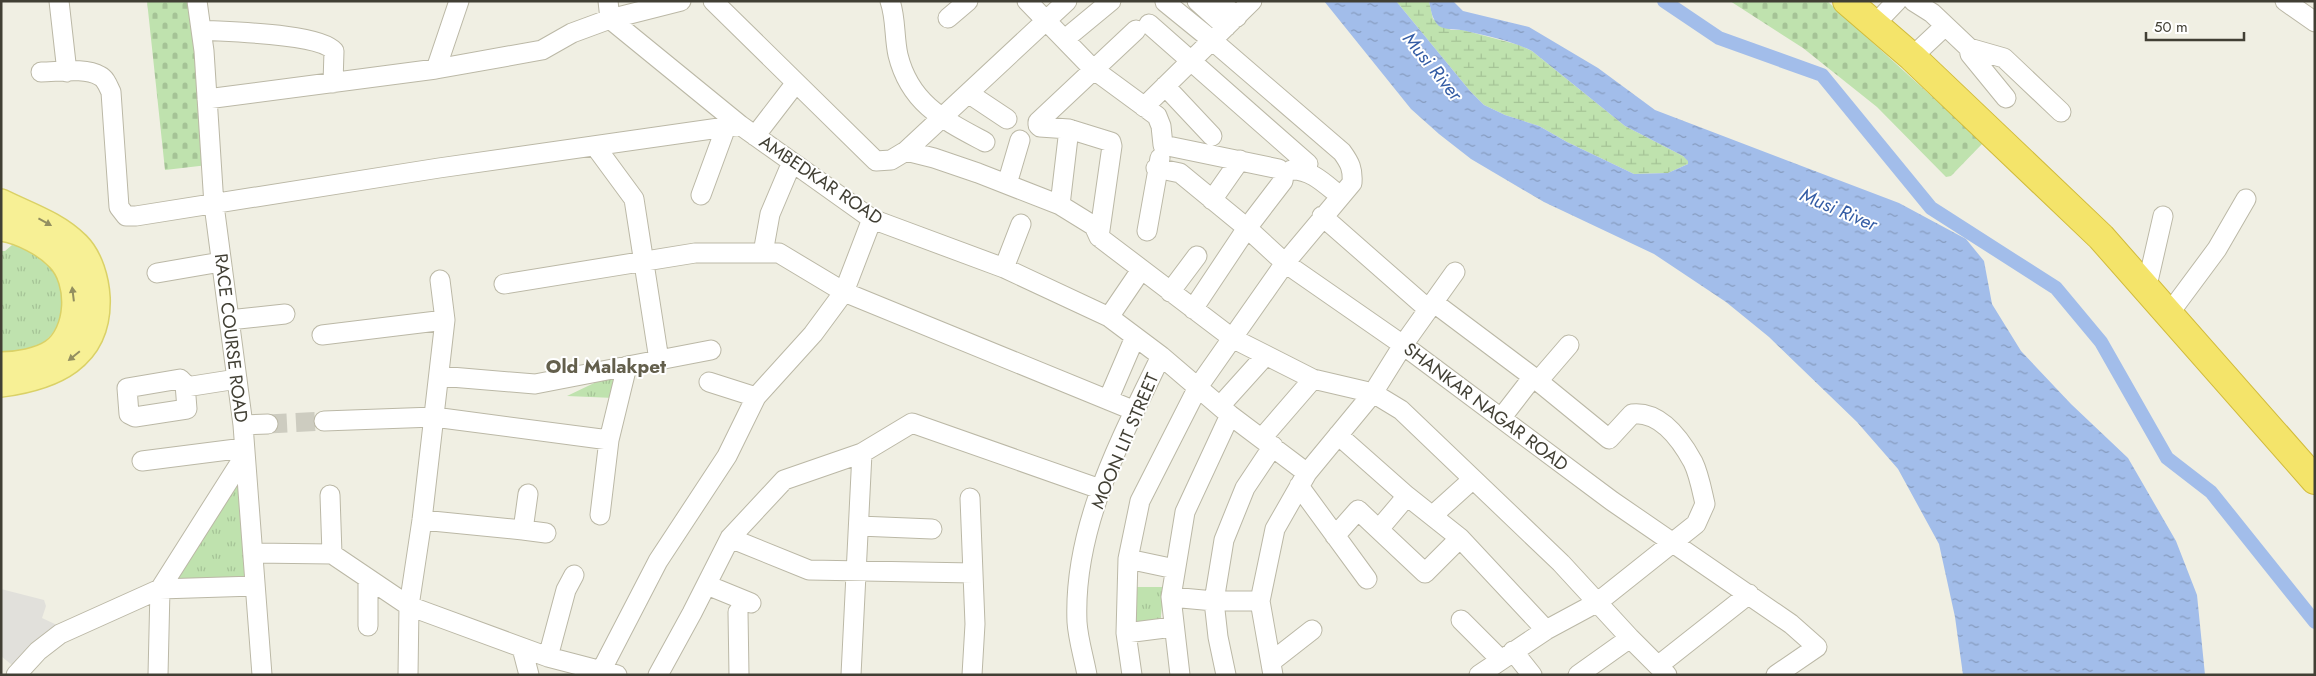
<svg xmlns="http://www.w3.org/2000/svg" width="2316" height="676" font-family="Jost,sans-serif">
	<style>
		.wetland { fill: url(#wetland-marsh) }
		.cemetery { fill: url(#cemetery-stones) }
		.park { fill: url(#park-tufts) }
		.parking { fill: #e1e0db }
		.water { fill: url(#water-ripples) }
		.lines { fill: none; stroke-linecap: round; stroke-linejoin: round }
		.canal { stroke: #a2bdea; stroke-width: 14 }
		.minor-tunnel { stroke: #cdccc0; stroke-width: 19; stroke-dasharray: 19 9; stroke-linecap: butt }
		.minor-casing { stroke: #bbb8a6; stroke-width: 21 }
		.major-casing { stroke: #dad167; stroke-width: 28 }
		.highway-casing { stroke: #d1bb3b; stroke-width: 30 }
		.minor { stroke: #fff; stroke-width: 19 }
		.major { stroke: #f7f095; stroke-width: 25 }
		.highway { stroke: #f4e46a; stroke-width: 28 }
		.oneway { fill: #938f60 }
		.labels { text-anchor: middle; stroke-width: 4; stroke-linejoin: round; paint-order: stroke }
		.street-label { font-size: 18px; fill: #413f34; stroke: #fff }
		.water-label { font-size: 19px; font-style: italic; fill: #355da5; stroke: #fff }
		.neighbourhood-label { font-size: 19px; font-weight: bold; fill: #635f4c; stroke: #fff }
	</style>
	<defs>
		<pattern id="wetland-marsh" width="20" height="14" patternUnits="userSpaceOnUse" patternTransform="scale(1.25)"><rect width="20" height="14" fill="#bfe2ae"/><path d="M1 5h8M5 5V1M11 12h8M15 12V8" fill="none" stroke="#a5c396"/></pattern>
		<pattern id="cemetery-stones" width="16" height="16" patternUnits="userSpaceOnUse" patternTransform="scale(1.25)"><rect width="16" height="16" fill="#bfe2ae"/><path d="M2 7V4a2 2 0 0 1 4 0v3zM10 15v-3a2 2 0 0 1 4 0v3z" fill="#a5c396"/></pattern>
		<pattern id="park-tufts" width="24" height="20" patternUnits="userSpaceOnUse" patternTransform="scale(1.25)"><rect width="24" height="20" fill="#bfe2ae"/><path d="M3 7l-1-3M5 7V3M7 7l1-3M15 17l-1-3M17 17v-4M19 17l1-3" fill="none" stroke="#a5c396"/></pattern>
		<pattern id="water-ripples" width="26" height="14" patternUnits="userSpaceOnUse" patternTransform="scale(1.25)"><rect width="26" height="14" fill="#a2bdea"/><path d="M2 4q2-2 4 0t4 0M15 11q2-2 4 0t4 0" fill="none" stroke="#869bbe"/></pattern>
	</defs>
	<rect width="100%" height="100%" fill="#f0efe3"/>
	<!-- wetland -->
	<path class="wetland" d="M1396,1H1429L1433,19L1451,30H1463L1519,45L1532,51L1625,126L1683,156L1688,160V164L1668,173L1634,174L1567,142L1539,126L1505,115L1484,105L1470,91Z"/>
	<!-- cemetery -->
	<path class="cemetery" d="M147,1H191L208,165L165,170Z
		M1730,1H1827L1983,143L1951,176L1946,177L1877,107L1803,48Z"/>
	<!-- park -->
	<path class="park" d="M12,245C23,247 35,248 44,256C76,280 68,338 28,351C20,353 10,353 1,354V251H5Z
		M615,373L614,398L567,396Z
		M233,486H239L246,583L175,586L171,573Z
		M1134,587H1164L1160,624L1134,628Z"/>
	<!-- parking -->
	<path class="parking" d="M1,589L44,600L46,606L42,618L57,625L12,665L1,656Z"/>
	<!-- water -->
	<path class="water" d="M1324,1H1396L1470,91L1484,105L1505,115L1539,126L1567,142L1634,174L1668,173L1688,164V161L1683,156L1625,126L1532,51C1512,41 1488,36 1466,31C1457,28 1447,31 1439,26C1432,20 1431,10 1429,1H1453L1463,11L1529,27L1598,68L1655,110L1899,203L1966,239L1984,261L1992,304L2021,351L2071,404L2128,458L2176,541L2197,595L2205,675H1963L1955,617L1939,544L1898,469L1857,422L1769,337L1726,302L1654,254L1544,202L1471,159L1439,134L1411,109Z"/>
	<g class="lines">
		<!-- canal -->
		<path class="canal" d="M1664,1L1719,38L1822,75L1931,208L2056,288L2101,342L2167,458L2211,492L2315,622"/>
		<!-- minor-tunnel -->
		<path class="minor-tunnel" d="M268,424L324,421"/>
		<!-- minor casing -->
		<g class="minor-casing">
			<path id="minor" d="M59,1L67,72
				M197,1L204,51L214,205L243,425L262,675
				M608,1L610,19L740,125L872,219L1004,268L1109,317L1161,356L1230,415L1307,473
				M713,1L876,161L891,160L906,151L934,158L978,173L1060,205L1094,226L1099,237L1232,338L1313,379L1373,393L1401,410L1561,563L1630,638L1667,675
				M890,1C896,18 894,37 898,55C910,104 944,120 985,142
				M1027,1L1093,69L1157,116L1161,126L1163,145L1279,169L1284,175L1283,181L1247,228L1193,309
				M1197,1L1226,27
				M1219,1L1237,17
				M1913,1L1932,13L1969,48L2004,58L2061,112
				M2285,1L2315,22
				M948,18L968,1
				M1149,24L1308,164
				M1874,25L1897,1
				M201,30C227,32 319,33 334,51L333,83
				M1065,39L1111,1
				M1969,48L1970,54L2006,98
				M1912,57L1945,26
				M436,69L459,1
				M41,72C58,72 85,67 100,76C106,79 108,86 111,92L119,207L126,216H136L439,168L740,125
				M1165,86L1212,136
				M968,93L1007,119
				M207,99L436,69L542,50L572,33L610,19L681,1
				M1144,107L1252,1
				M755,136L795,84
				M906,151L1067,1
				M1156,168L1180,173L1247,228L1285,263L1403,345L1612,501L1791,624L1817,647L1776,675
				M1291,170C1311,169 1325,184 1340,196
				M1007,184L1020,140
				M701,195L726,127
				M1212,200L1240,160
				M1060,205L1069,129
				M1322,216L1428,309
				M1147,231L1160,158
				M1099,237L1112,146L1111,142L1069,129L1040,127L1038,125V122L1136,30
				M763,253L770,214L792,162
				M1004,268L1021,224
				M157,273L221,262
				M504,284L695,253H779L844,292L1135,411
				M2146,290L2163,216
				M1170,292L1197,256
				M1433,302L1533,377L1609,439L1632,414C1660,411 1681,440 1693,462C1699,474 1702,491 1705,504L1696,524L1598,602L1546,630L1479,675
				M2168,315L2217,249L2246,199
				M1109,317L1141,270
				M229,320L285,314
				M322,335L445,320
				M659,360L711,350
				M439,376L535,384L659,360L634,199L595,146
				M180,379L185,384L187,409L135,417L129,414L127,388Z
				M1538,381L1569,345
				M709,382L756,397
				M186,387L237,379
				M1108,400L1135,337
				M1220,406L1265,356
				M1502,417L1533,377
				M324,421L434,417L609,440
				M243,425L268,424
				M1338,435L1407,496L1460,538L1546,630
				M1262,438L1313,379
				M142,461L244,448
				M1299,486L1367,579
				M528,494L523,530L546,533
				M330,495L332,554
				M970,498L975,624L972,675
				M600,515L609,440L627,366
				M1432,516L1473,479
				M422,520L523,530
				M859,526L932,529
				M1379,529L1407,496
				M1335,536L1358,510L1425,573L1460,538
				M730,538L809,570L973,573
				M253,553L332,554L409,606L548,657L617,675
				M1128,559L1175,569
				M707,585L751,603
				M1171,597L1214,601H1260
				M738,612L739,675
				M1461,620L1501,660
				M368,626V580
				M1126,633L1173,627
				M522,648L529,675
				M1513,651L1532,675
				M548,657L566,590L574,575
				M1271,662L1312,630
				M1659,665L1749,594
				M601,671L658,561L727,456L756,397L813,334L844,292L872,219
				M16,675L38,651L60,634L160,589L255,586
				M158,675L160,589L245,455
				M408,675L409,606L422,520L445,320L440,280
				M658,675L692,613L730,538L784,480L862,453L912,423L1100,489
				M851,675L862,453
				M1087,675C1084,658 1078,639 1077,622C1073,527 1121,439 1161,356
				M1132,675L1126,633L1128,559L1140,501L1198,387L1285,263L1352,183C1353,169 1350,163 1342,152L1213,41L1165,2
				M1180,675L1171,597L1185,512L1230,415
				M1226,675L1218,637L1214,601L1224,540L1245,488L1273,446
				M1273,675L1260,601L1275,529L1307,473L1373,393L1403,345L1455,272
				M1578,675L1630,638"/>
		</g>
		<!-- major casing -->
		<g class="major-casing">
			<path id="major" d="M1,202C27,215 56,224 77,245C90,258 96,280 97,298C99,358 53,377 1,384
				M1,228C21,231 45,243 59,258C82,281 80,333 53,352C40,361 17,365 1,365"/>
		</g>
		<!-- highway casing -->
		<g class="highway-casing">
			<path id="highway" d="M1847,1L1912,57L2101,237L2315,480"/>
		</g>
		<!-- minor -->
		<use href="#minor" class="minor"/>
		<!-- major -->
		<use href="#major" class="major"/>
		<!-- highway -->
		<use href="#highway" class="highway"/>
	</g>
	<!-- one-way arrows -->
	<defs><path id="oneway-solid" d="M-6-.8H1V-3.2L6.5 0L1 3.2V.8H-6Z" transform="scale(1.25)"/></defs>
	<g class="oneway">
		<use href="#oneway-solid" transform="translate(45 222) rotate(29)"/>
		<use href="#oneway-solid" transform="translate(73 294) rotate(-97)"/>
		<use href="#oneway-solid" transform="translate(74 356) rotate(141)"/>
	</g>
	<g class="labels">
		<!-- street labels -->
		<g class="street-label">
			<text transform="translate(821 180) rotate(34)" y="6">AMBEDKAR ROAD</text>
			<text transform="translate(231 338) rotate(83)" y="6">RACE COURSE ROAD</text>
			<text transform="translate(1486 407) rotate(37)" y="6">SHANKAR NAGAR ROAD</text>
			<text transform="translate(1125 441) rotate(-67)" y="6">MOON LIT STREET</text>
		</g>
		<!-- water labels -->
		<g class="water-label">
			<text transform="translate(1433 66) rotate(51)" y="7">Musi River</text>
			<text transform="translate(1839 209) rotate(23)" y="7">Musi River</text>
		</g>
		<!-- neighbourhood labels -->
		<g class="neighbourhood-label">
			<text x="606" y="373">Old Malakpet</text>
		</g>
	</g>
	<!-- border -->
	<rect width="2316" height="676" fill="none" stroke="#413f34" stroke-width="5"/>
	<!-- scale -->
	<path d="M2146 32v8h98v-8" fill="none" stroke="#413f34" stroke-width="2.5"/>
	<text x="2154" y="32" font-size="15" fill="#413f34" stroke="#ffffff" stroke-width="4" paint-order="stroke">50 m</text>
</svg>
